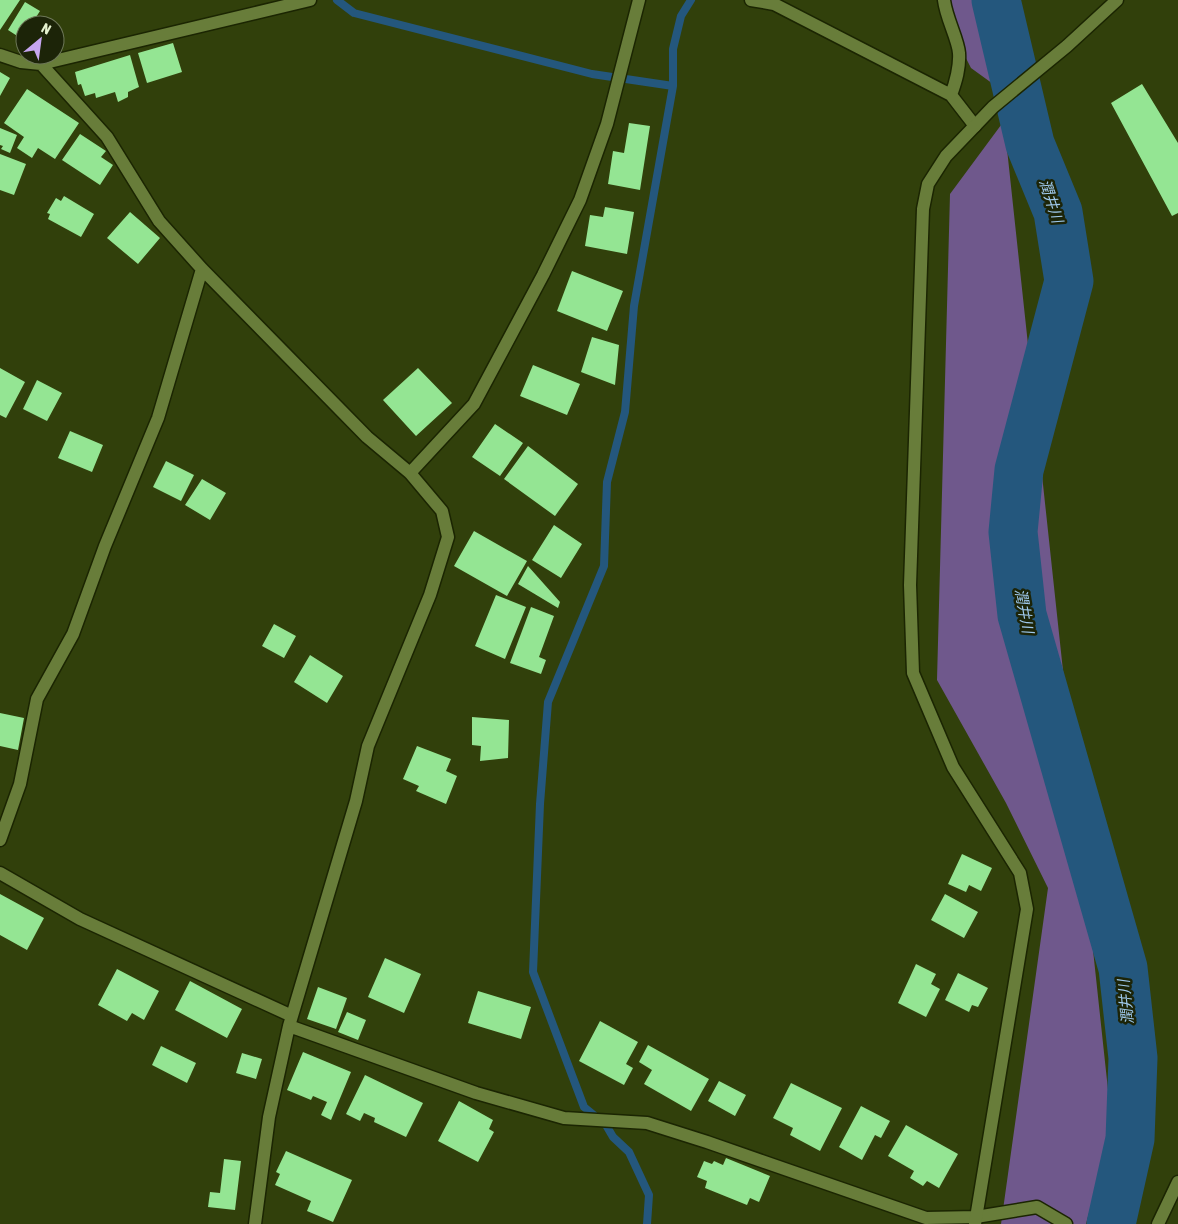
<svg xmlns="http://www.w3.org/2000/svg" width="1178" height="1224" font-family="'Asap Condensed','Noto Sans JP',sans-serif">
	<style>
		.green { fill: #6f588c }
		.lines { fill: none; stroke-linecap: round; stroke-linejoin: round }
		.stream { stroke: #24577d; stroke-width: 8 }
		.river { stroke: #24577d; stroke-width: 49 }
		.building { fill: #94e593 }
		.street-casing { stroke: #1b2502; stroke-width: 15 }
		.secondary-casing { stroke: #1b2502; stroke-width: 15 }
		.street { stroke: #687d3a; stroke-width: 12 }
		.secondary { stroke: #687d3a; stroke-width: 12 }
		.labels { text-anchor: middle; stroke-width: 5; stroke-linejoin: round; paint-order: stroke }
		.water-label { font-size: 15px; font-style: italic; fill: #a0caee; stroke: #1c2408 }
	</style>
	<rect width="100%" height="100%" fill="#31400b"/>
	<!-- green -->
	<path class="green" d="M949,0H993L1000,89L971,68L950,27Z
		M1004,121L1112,1127L1086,1224H1001L1048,888L1006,803L937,680L950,194Z"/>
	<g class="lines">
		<!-- stream -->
		<path class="stream" d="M337,0L354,13L592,74L673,86
			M647,1224L649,1195L629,1152L613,1137L606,1125L584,1107L533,972L540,804L548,702L604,566L607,482L625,412L634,306L673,86V49L681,16L691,0"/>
		<!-- river -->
		<path class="river" d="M996,0L1030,144L1058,212L1069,281L1019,470L1013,532L1022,615L1123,968L1133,1058L1130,1139L1111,1224"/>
	</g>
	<!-- building -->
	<path class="building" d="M0,0H20L0,30Z
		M25,2L40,11L31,25H25V35L22,39L8,30Z
		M173,43L182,72L147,83L138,53Z
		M130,55L139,87L128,92V97L118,102L115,92L96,98L95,93L85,96L81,84L78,85L75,72Z
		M0,72L10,78L0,96Z
		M1142,84L1178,143V213L1172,216L1111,103Z
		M27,89L79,123L55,159L38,148L32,158L17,148L24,137L4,123Z
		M629,123L650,126L640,190L608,184L613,151L624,153Z
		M0,128L17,135L10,153L1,149L3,146L0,145Z
		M80,134L106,151L101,157L113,165L100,185L62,160Z
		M0,154L26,164L14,195L0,190Z
		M64,196L94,214L81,237L48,219L50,214L47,213L56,198L61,201Z
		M605,207L634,212L627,254L585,246L590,215L603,217Z
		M130,212L160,238L138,264L107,238Z
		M572,271L623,291L607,331L557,311Z
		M592,337L619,345L615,385L581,372Z
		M533,365L580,384L567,415L520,396Z
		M0,368L25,382L6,418L0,415Z
		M418,368L452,403L416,436L383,400Z
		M37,380L62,393L47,421L23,409Z
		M495,424L523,443L500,476L472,457Z
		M70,431L103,445L92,472L58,458Z
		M528,446L578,484L555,516L504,479Z
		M166,461L194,475L181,501L153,487Z
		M202,479L226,493L210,520L185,505Z
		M554,525L582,544L561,578L532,560Z
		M474,531L527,561L507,596L454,566Z
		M528,566L560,602L558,608L518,584Z
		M496,595L526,607L505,659L475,646Z
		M531,607L554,616L539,657L546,660L541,674L510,663Z
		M274,624L296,636L284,658L262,646Z
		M310,655L343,676L327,703L294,682Z
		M0,713L24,718L18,750L0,746Z
		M472,717L509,720L508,758L480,761L481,746L472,745Z
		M417,746L451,759L446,771L457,776L446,804L416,791L419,786L403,779Z
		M962,854L992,868L981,891L969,885L966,892L948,884Z
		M0,894L44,918L27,950L0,935Z
		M945,894L978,912L964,938L931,920Z
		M385,958L421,974L404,1013L368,997Z
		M916,964L936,974L931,984L940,989L926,1017L898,1003Z
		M117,969L159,991L144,1020L132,1013L127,1021L98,1005Z
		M958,973L988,988L978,1007L972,1005L969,1012L945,1000Z
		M190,981L242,1009L227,1038L175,1010Z
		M318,987L347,998L336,1029L307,1019Z
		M478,991L531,1007L521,1039L468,1023Z
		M347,1012L366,1020L358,1040L338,1032Z
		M600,1021L638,1042L626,1064L633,1068L624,1085L579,1061Z
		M648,1045L709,1079L691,1111L644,1084L652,1070L639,1062Z
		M161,1046L196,1063L187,1083L152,1065Z
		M303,1052L351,1072L331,1120L321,1115L327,1102L313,1096L311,1100L287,1090Z
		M242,1053L262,1059L256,1079L236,1073Z
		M365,1075L423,1103L406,1137L374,1122L375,1118L364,1113L360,1121L346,1114Z
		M719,1081L746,1095L735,1116L708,1101Z
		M791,1083L842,1108L820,1151L790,1135L793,1128L773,1118Z
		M459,1101L493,1120L489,1129L494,1132L478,1162L438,1141Z
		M861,1106L890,1121L881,1138L875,1135L862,1160L839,1147Z
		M906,1125L958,1154L939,1188L927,1181L923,1186L910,1178L914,1171L888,1156Z
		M286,1151L352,1180L333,1222L307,1211L311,1201L275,1185L280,1174L276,1172Z
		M726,1158L770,1176L759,1202L750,1198L747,1205L705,1188L707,1181L697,1177L704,1161L712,1164L714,1161L723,1165Z
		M224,1159L241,1161L235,1210L208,1207L210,1192L220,1193Z"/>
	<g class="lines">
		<!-- street casing -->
		<g class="street-casing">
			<path id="street" d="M751,0L774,4L951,95L975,126
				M944,0C946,18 958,39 959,53C960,68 956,81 951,95
				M0,55L21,62L41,64L310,0
				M41,64L107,137L159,221L202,269L367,437L410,473L442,511L448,537L430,595L368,746L356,801L289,1026L269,1117L255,1224
				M410,473L474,404L543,275L580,200L607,124L639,0
				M0,840L20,784L37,699L73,634L105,546L158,418L202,269
				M0,873L80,919L292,1016
				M289,1026L476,1093L564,1118L647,1123L707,1142L926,1218L976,1217L1037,1207L1066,1224
				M1158,1224L1178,1182"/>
		</g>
		<!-- secondary casing -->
		<g class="secondary-casing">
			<path id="secondary" d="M975,1224L1027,909L1020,873L953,767L913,673L910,585L923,209L928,184L946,156L993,107L1067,46L1117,0"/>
		</g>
		<!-- street -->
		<use href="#street" class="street"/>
		<!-- secondary -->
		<use href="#secondary" class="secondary"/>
	</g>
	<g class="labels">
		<!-- water labels -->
		<g class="water-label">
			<text transform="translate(1051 201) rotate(72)" y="5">潤井川</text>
			<text transform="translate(1024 611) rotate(80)" y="5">潤井川</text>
			<text transform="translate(1126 1002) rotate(-96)" y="5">潤井川</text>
		</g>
	</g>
	<!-- north arrow -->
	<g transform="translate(40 40) rotate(29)"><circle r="24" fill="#1c2408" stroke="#6d7758"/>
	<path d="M0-4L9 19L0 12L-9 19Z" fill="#c6a6f0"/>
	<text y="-8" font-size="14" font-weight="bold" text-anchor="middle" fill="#e6f3d0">N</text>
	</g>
</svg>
